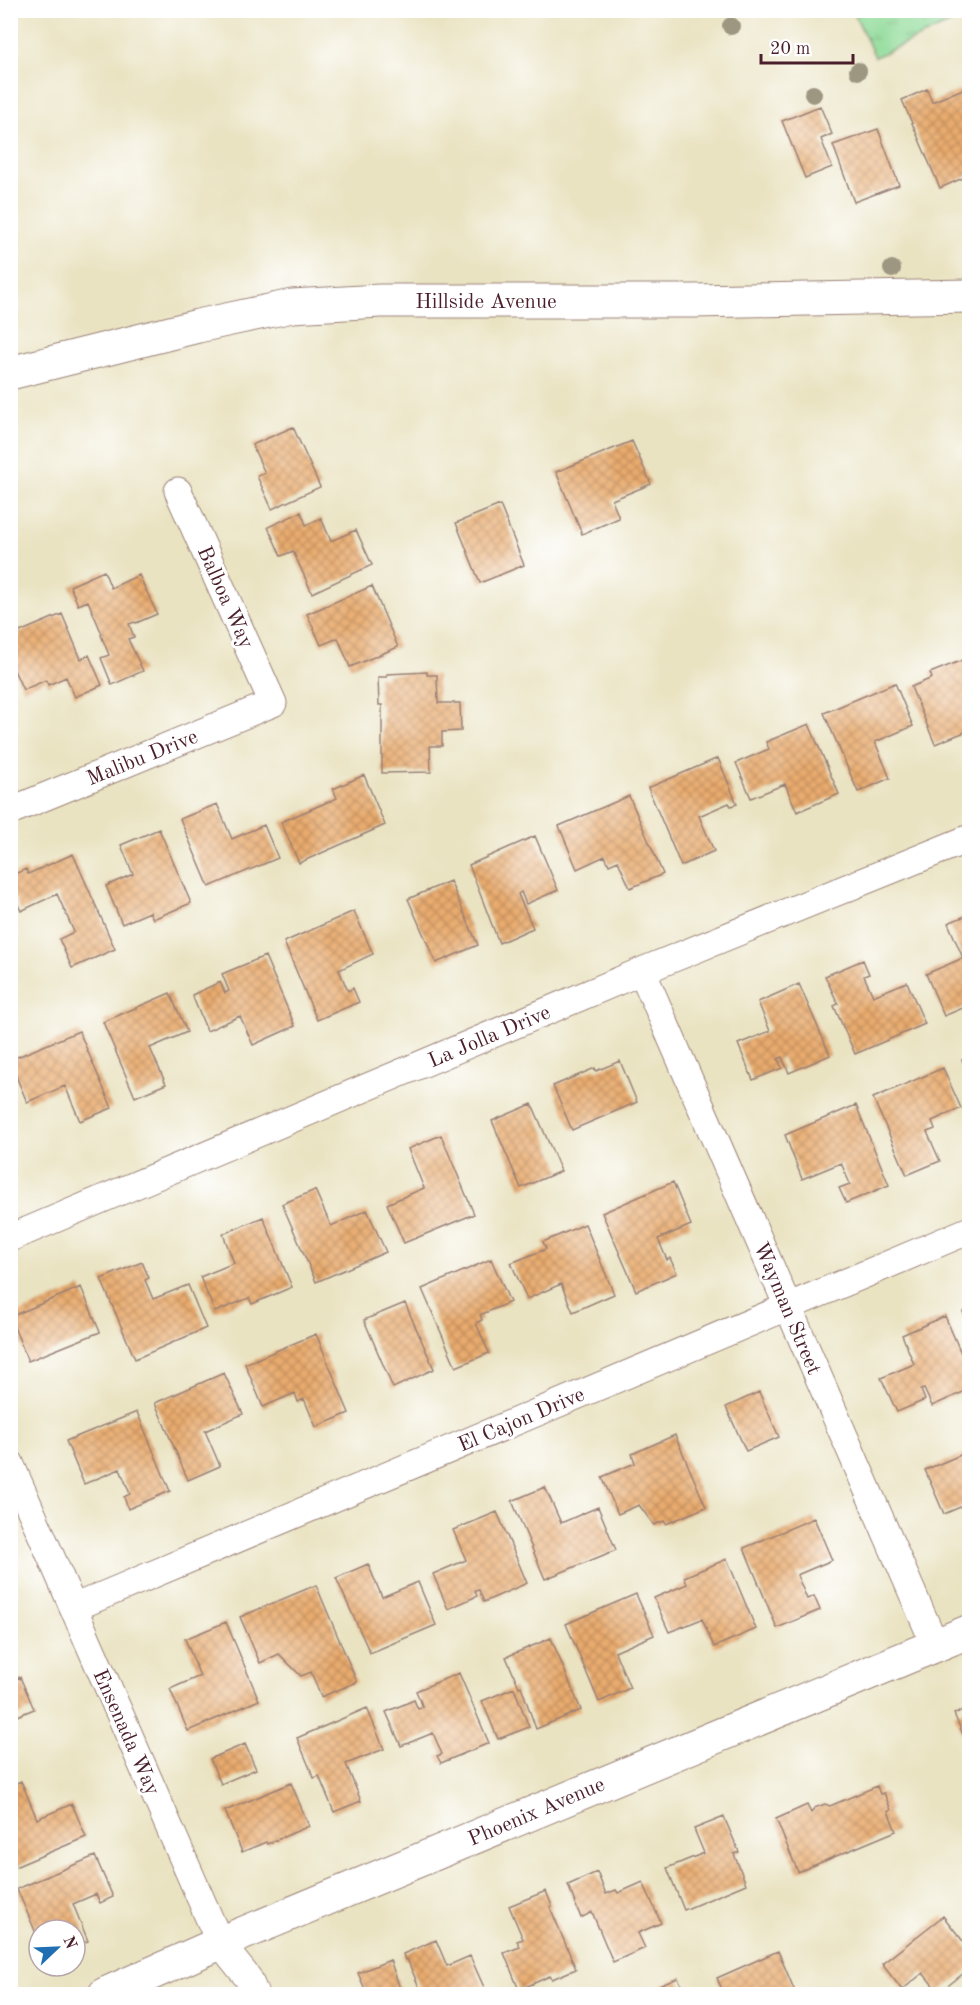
<svg xmlns="http://www.w3.org/2000/svg" width="980" height="2005" font-family="'Old Standard TT',serif">
	<style>
		.grass { fill: url(#grass-tufts); stroke: #6c7c61; stroke-width: 1.5 }
		.building { fill: url(#building-cross-hatch) }
		.lines { fill: none; stroke-linecap: round; stroke-linejoin: round }
		.minor-casing { stroke: #9a8176; stroke-width: 29 }
		.tertiary-casing { stroke: #9a8176; stroke-width: 35 }
		.minor { stroke: #fff; stroke-width: 27 }
		.tertiary { stroke: #fff; stroke-width: 33 }
		.tree { fill: #9d9681 }
		.labels { text-anchor: middle; stroke-width: 6; stroke-linejoin: round; paint-order: stroke }
		.street-label { font-size: 21px; fill: #4a1f2b; stroke: #fff }
	</style>
	<defs>
		<pattern id="grass-tufts" width="24" height="20" patternUnits="userSpaceOnUse" patternTransform="scale(1.5)"><rect width="24" height="20" fill="#8eda97"/><path d="M3 7l-1-3M5 7V3M7 7l1-3M15 17l-1-3M17 17v-4M19 17l1-3" fill="none" stroke="#7cbb82"/></pattern>
		<pattern id="building-cross-hatch" width="8" height="8" patternUnits="userSpaceOnUse" patternTransform="scale(1.5)"><rect width="8" height="8" fill="#e9ac6e"/><path d="M0 0l8 8M0 8l8-8" fill="none" stroke="#bf8b5b"/></pattern>
	</defs>
	<rect width="100%" height="100%" fill="#fff"/>
	<filter id="ink" filterUnits="userSpaceOnUse"><feTurbulence type="fractalNoise" baseFrequency=".0167" numOctaves="2"/><feDisplacementMap in="SourceGraphic" scale="12" xChannelSelector="R" yChannelSelector="G"/><feConvolveMatrix kernelMatrix="1 2 1 2 8 2 1 2 1" color-interpolation-filters="sRGB"/></filter>
	<filter id="wash" filterUnits="userSpaceOnUse"><feTurbulence type="fractalNoise" baseFrequency=".008" numOctaves="4" result="noise"/><feDisplacementMap in="SourceGraphic" scale="24" xChannelSelector="R" yChannelSelector="G"/><feGaussianBlur stdDeviation="1.35" result="paint"/><feColorMatrix in="noise" values="0 0 0 0 0 0 0 0 0 0 0 0 0 0 0 0 0 1.4 0 .05"/><feComposite in="paint" operator="in"/></filter>
	<g filter="url(#wash)">
		<rect width="100%" height="100%" fill="#eae3c2"/>
		<!-- grass -->
		<path class="grass" d="M969,10V15L875,57L853,11Z"/>
		<g id="blocks">
			<!-- building -->
			<path class="building" d="M970,86V175L940,188L902,100L927,89L932,102Z
				M820,106L832,134L821,139L832,167L805,178L782,121Z
				M878,129L899,185L854,202L833,145Z
				M293,427L320,487L272,509L257,476L265,473L252,445Z
				M632,441L651,484L612,500L619,518L582,534L556,472Z
				M500,505L524,565L480,583L456,523Z
				M301,512L306,525L321,518L331,541L356,530L372,565L312,593L293,551L281,556L268,527Z
				M104,571L111,588L139,575L157,614L136,623L135,622L129,624L134,637L128,639L143,671L112,685L101,658L109,655L101,635L102,634L88,601L78,605L70,586Z
				M372,586L398,647L350,667L338,638L321,645L307,614Z
				M62,614L81,659L89,655L102,685L75,697L66,677L48,685L46,680L23,690L10,661V636Z
				M970,657V730L935,744L911,687L932,678L930,673Z
				M427,672V675H437L438,703H460L461,731L442,732V746H430L431,772L382,773V705H379L378,677H387V674Z
				M895,683L913,726L875,742L890,778L858,792L824,713Z
				M809,724L839,794L797,812L785,784L751,798L736,763L769,749L766,742Z
				M718,758L737,804L731,806L729,803L699,816L714,851L681,866L648,788Z
				M364,775L385,825L299,863L281,822L337,798L333,789Z
				M629,796L663,874L630,888L618,861L609,865L605,856L577,869L559,826Z
				M217,804L232,839L264,825L278,858L209,887L180,819Z
				M159,829L191,903L153,919L150,912L122,924L106,886L133,874L121,845Z
				M535,836L558,890L526,904L521,892L518,894L533,928L499,943L469,865Z
				M73,854L115,949L72,968L59,939L74,932L57,894L21,911L10,888V876L26,869L28,874Z
				M450,881L478,945L436,963L408,899Z
				M354,911L373,954L339,970L348,991L353,988L359,1002L317,1020L284,942Z
				M970,914V1005L944,1016L926,974L963,958L948,923Z
				M265,956L295,1026L253,1045L240,1016L207,1031L192,995L220,982L225,993L229,991L222,974Z
				M863,960L869,974L864,976L873,996L907,982L925,1024L855,1054L834,1006L838,1004L825,976Z
				M799,984L830,1055L789,1073L782,1057L778,1059L782,1068L753,1080L738,1044L770,1031L758,1002Z
				M170,993L187,1032L150,1048L166,1084L135,1097L103,1022Z
				M79,1031L112,1108L80,1121L65,1086L27,1102L10,1062V1060Z
				M969,1057V1077L962,1060Z
				M620,1061L637,1102L572,1130L553,1086L595,1068L596,1071Z
				M943,1068L961,1108L932,1121L935,1129L927,1132L940,1161L907,1175L873,1098Z
				M532,1104L561,1171L521,1188L492,1121Z
				M856,1105L889,1185L846,1203L839,1188L850,1184L841,1163L802,1179L785,1135Z
				M441,1135L474,1214L404,1243L387,1204L424,1188L408,1149Z
				M673,1182L691,1225L658,1239L667,1260L670,1258L677,1273L636,1291L602,1213Z
				M315,1190L331,1226L367,1210L386,1252L316,1282L282,1204Z
				M263,1217L292,1287L252,1304L249,1298L215,1312L200,1277L234,1263L223,1234Z
				M585,1224L614,1294L573,1312L561,1284L527,1299L511,1263L546,1249L543,1242Z
				M491,1259L510,1302L480,1315L482,1320L476,1323L489,1353L456,1367L422,1289Z
				M142,1262L149,1278L145,1280L153,1299L188,1285L206,1328L135,1359L101,1279Z
				M81,1287L100,1332L28,1361L10,1317Z
				M405,1303L434,1369L393,1388L364,1320Z
				M970,1310V1326L963,1312Z
				M945,1316L970,1374V1389L932,1406L924,1389L921,1390L925,1400L897,1412L881,1378L914,1364L902,1335Z
				M316,1334L349,1413L316,1427L304,1399L298,1402L295,1393L263,1407L245,1364Z
				M224,1373L243,1414L205,1431L220,1466L188,1480L155,1403Z
				M759,1392L779,1437L746,1451L726,1407Z
				M137,1412L170,1491L128,1509L124,1497L130,1494L120,1469L84,1484L66,1441Z
				M675,1435L706,1507L666,1524L664,1521L654,1525L639,1505L618,1514L602,1477L635,1463L632,1454Z
				M970,1451V1503L944,1514L925,1470Z
				M545,1487L561,1523L598,1507L616,1550L545,1579L512,1501Z
				M497,1512L527,1583L484,1602L479,1590L475,1591L477,1596L448,1609L433,1574L466,1560L453,1530Z
				M814,1518L832,1560L797,1575L807,1599L814,1596L820,1610L777,1628L744,1548Z
				M727,1559L756,1629L714,1647L702,1619L669,1632L654,1598L687,1584L684,1577Z
				M368,1564L382,1597L418,1582L436,1625L370,1653L336,1578Z
				M316,1585L357,1682L321,1697L311,1672L301,1676L279,1654L260,1663L240,1617Z
				M636,1594L654,1635L615,1652L630,1688L599,1702L566,1624Z
				M226,1622L259,1700L188,1731L170,1689L200,1676L185,1639Z
				M551,1638L581,1710L536,1729L521,1686L519,1687L506,1657Z
				M459,1673L489,1743L441,1763L437,1756L442,1754L433,1733L401,1746L386,1712L414,1700L418,1709L423,1707L416,1691Z
				M20,1677L34,1709L10,1719V1681Z
				M514,1688L529,1727L498,1739L482,1701Z
				M970,1707V1750L954,1714Z
				M367,1708L384,1749L346,1764L361,1801L334,1812L319,1776L314,1778L297,1738Z
				M245,1744L256,1769L221,1784L210,1759Z
				M21,1781L37,1819L72,1804L86,1837L10,1869V1786Z
				M291,1783L309,1826L267,1844L266,1842L242,1852L225,1811Z
				M877,1786L880,1794L884,1793L891,1810L888,1811L896,1831L798,1872L776,1819L807,1805L811,1813L814,1808L825,1804L830,1806Z
				M724,1817L739,1852L734,1854L746,1884L684,1910L667,1868L704,1853L694,1829Z
				M95,1856L113,1897L100,1903L96,1894L73,1904L88,1941L75,1946V1930H39V1940L17,1889Z
				M597,1872L606,1894L616,1890L618,1893L643,1882L661,1923L638,1933L645,1948L613,1962L592,1912L581,1918L568,1885Z
				M546,1891L552,1906L550,1907L576,1969L552,1979L550,1976L519,1990L504,1953L520,1947L517,1941L523,1939L509,1906Z
				M943,1916L970,1950V1968L939,1993L923,1973L902,1990L882,1964Z
				M436,1940L447,1966L470,1956L487,1994H422L407,1959L405,1960L403,1954Z
				M778,1951L796,1994H724L717,1978Z
				M390,1960L402,1994H367L358,1973Z
				M678,1978L686,1994H640Z"/>
		</g>
	</g>
	<g filter="url(#ink)">
		<use href="#blocks" fill-opacity="0" stroke="#9a8176" stroke-width="1.5"/>
		<g class="lines">
			<!-- minor casing -->
			<g class="minor-casing">
				<path id="minor" d="M10,811L273,703L178,491
					M642,971L935,1645
					M10,1238L642,971L970,838
					M10,1463L220,1943L248,1978L255,1994
					M73,1608L970,1230"/>
			</g>
			<!-- tertiary casing -->
			<g class="tertiary-casing">
				<path id="tertiary" d="M10,373L198,326L292,306L380,301H693L970,296
					M105,1994L220,1943L970,1631"/>
			</g>
			<!-- minor -->
			<use href="#minor" class="minor"/>
			<!-- tertiary -->
			<use href="#tertiary" class="tertiary"/>
		</g>
		<!-- trees -->
		<g class="tree">
			<circle cx="731" cy="26" r="9"/>
			<circle cx="858" cy="71" r="9"/>
			<circle cx="813" cy="94" r="9"/>
			<circle cx="892" cy="269" r="9"/>
		</g>
	</g>
	<g class="labels">
		<!-- street labels -->
		<g class="street-label">
			<text x="486" y="308">Hillside Avenue</text>
			<text transform="translate(226 597) rotate(66)" y="7">Balboa Way</text>
			<text transform="translate(142 757) rotate(-22)" y="7">Malibu Drive</text>
			<text transform="translate(489 1036) rotate(-23)" y="7">La Jolla Drive</text>
			<text transform="translate(788 1308) rotate(67)" y="7">Wayman Street</text>
			<text transform="translate(521 1419) rotate(-23)" y="7">El Cajon Drive</text>
			<text transform="translate(127 1732) rotate(66)" y="7">Ensenada Way</text>
			<text transform="translate(536 1811) rotate(-23)" y="7">Phoenix Avenue</text>
		</g>
	</g>
	<!-- margin -->
	<rect width="980" height="2005" fill="none" stroke="#fff" stroke-width="36"/>
	<!-- north arrow -->
	<g transform="translate(57 1948) rotate(67)"><circle r="28" fill="#ffffff" stroke="#b7a5aa" stroke-width="1.5"/>
	<path d="M0-4.5L10 22L0 15L-10 22Z" fill="#1f6fb2"/>
	<text y="-9" font-size="16" font-weight="bold" text-anchor="middle" fill="#4a1f2b">N</text>
	</g>
	<!-- scale -->
	<path d="M761 54v9h92v-9" fill="none" stroke="#4a1f2b" stroke-width="3"/>
	<text x="770" y="54" font-size="18" fill="#4a1f2b" stroke="#ffffff" stroke-width="4.5" paint-order="stroke">20 m</text>
</svg>
